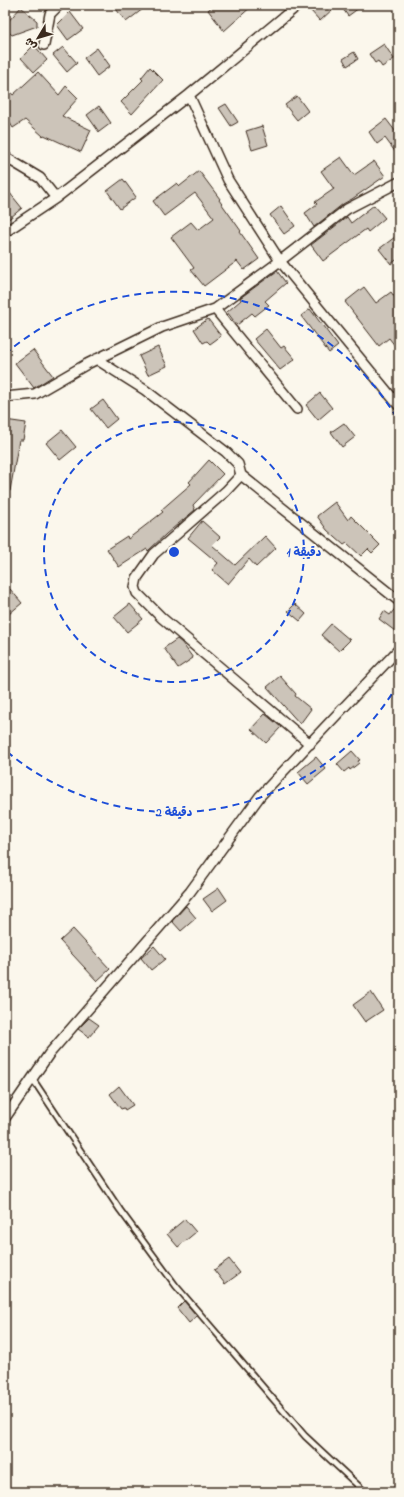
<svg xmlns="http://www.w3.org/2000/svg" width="404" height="1497" font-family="'Indie Flower','Playpen Sans Arabic',sans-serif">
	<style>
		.building { fill: #ccc4b9; stroke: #3b2a1e }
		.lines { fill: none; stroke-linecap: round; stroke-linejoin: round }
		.service-casing { stroke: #3b2a1e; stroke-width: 8 }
		.minor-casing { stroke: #3b2a1e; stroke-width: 12 }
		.service { stroke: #fbf7ec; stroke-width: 4.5 }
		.minor { stroke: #fbf7ec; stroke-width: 9 }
		.ring { fill: none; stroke: #1d4ed8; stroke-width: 2; stroke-dasharray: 7 5 }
		.centre { fill: #1d4ed8; stroke: #fbf7ec; stroke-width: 2 }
		.ring-label { font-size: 12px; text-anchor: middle; font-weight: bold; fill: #1d4ed8; stroke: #fbf7ec; stroke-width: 4; stroke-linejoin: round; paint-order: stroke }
	</style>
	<rect width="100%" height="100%" fill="#fbf7ec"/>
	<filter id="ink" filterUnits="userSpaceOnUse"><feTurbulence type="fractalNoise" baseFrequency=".025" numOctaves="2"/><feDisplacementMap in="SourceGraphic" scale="8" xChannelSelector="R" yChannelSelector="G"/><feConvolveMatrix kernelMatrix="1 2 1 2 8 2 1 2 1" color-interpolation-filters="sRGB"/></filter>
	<g filter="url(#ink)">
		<!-- building -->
		<path class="building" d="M113,5H148L126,22Z
			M214,5H253L224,31L208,10Z
			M315,5H337L320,21L310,10Z
			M340,5H363L348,16Z
			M21,7L37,21V26L12,35L5,29V25Z
			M70,12L83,29L68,40L57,25Z
			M384,44L394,59L382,67L378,61L375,63L369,54Z
			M34,45L47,60L34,72L21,58Z
			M63,47L77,63L67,72L53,55Z
			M97,48L110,66L97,76L84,58Z
			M354,52L358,59L347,66L343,59Z
			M150,67L163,80L132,114L121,102L143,80L141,78Z
			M38,72L59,95L66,86L78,98L62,116L91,130L81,152L44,135L43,136L25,120L13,128L5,115V85L13,95Z
			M297,96L308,111L297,120L285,105Z
			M226,104L238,122L231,126L219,108Z
			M99,106L111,123L99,132L87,115Z
			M386,119L399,136V157L385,138L377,144L369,132Z
			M262,126L268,145L252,150L246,131Z
			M341,157L354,175L374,161L385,176L352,199L343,204L314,227L305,213L317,204L315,202L334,189L321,171Z
			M199,171L220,199L219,200L241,231L240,232L259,259L244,270L237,261L204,286L191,270L194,268L171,237L191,222L198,230L214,218L195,193L164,216L153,201L177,183L180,186Z
			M123,179L136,197L120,209L107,191Z
			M5,187L22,208L5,222Z
			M374,205L385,218L368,232L366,229L323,261L311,245L347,217L351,223Z
			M281,206L295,226L284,234L270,215Z
			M399,234V258L391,264L379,249Z
			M277,271L286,283L265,301L269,305L255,316L252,313L237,325L227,312L241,300L240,298Z
			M364,287L376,303L391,292L399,303V351L389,338L379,346L345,302Z
			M310,309L338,346L329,353L301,316Z
			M208,319L221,336L210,344L207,341L203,343L194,329Z
			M266,329L281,348L284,346L295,359L280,370L254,339Z
			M158,347L167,366L148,375L139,356Z
			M33,350L53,376L34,388L15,363Z
			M320,393L332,408L318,420L306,405Z
			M103,400L117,419L106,428L91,409Z
			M5,420L26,423L23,440H19L10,491H5Z
			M344,423L355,437L342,447L331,432Z
			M62,430L76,447L60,460L46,443Z
			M209,460L223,474L193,505L195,510L166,534L148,551L147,549L119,567L107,549L127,536L128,539L163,512L161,510L191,484L189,482Z
			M335,502L348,520L351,516L380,545L372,553L368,549L361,556L347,543L344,545L327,530L317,516Z
			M202,521L220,537L212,545L235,565L265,536L276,548L256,567L249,559L228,584L212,570L218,563L188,538Z
			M10,589L22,603L9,614L5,610V593Z
			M130,604L143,619L127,632L114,617Z
			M295,604L306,614L300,621L288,611Z
			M397,606L399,607V634L379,619L384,611L390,615Z
			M331,624L350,640L339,651L321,635Z
			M177,639L182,643L193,658L178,668L164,648Z
			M280,676L296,694L295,696L311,709L300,724L267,687Z
			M265,714L281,727L266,743L251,729Z
			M352,751L360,760L358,761L359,763L350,770L349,768L344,772L337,764Z
			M316,757L326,769L308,784L298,772Z
			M219,888L227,900L212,911L203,899Z
			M186,906L196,918L181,931L172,921Z
			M73,929L110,969L97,981L60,941Z
			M154,946L165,959L151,970L141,958Z
			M371,992L383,1010L365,1022L353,1005Z
			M89,1018L99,1025L89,1037L78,1029Z
			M119,1086L133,1105L125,1110L124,1108L121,1109L110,1094Z
			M185,1219L196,1232L178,1247L167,1234Z
			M229,1259L240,1273L225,1284L214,1270Z
			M184,1301L197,1316L189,1323L177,1308Z"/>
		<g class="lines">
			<!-- service casing -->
			<g class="service-casing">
				<path id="service" d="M32,1078L120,1210L176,1286L305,1436L365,1492"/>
			</g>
			<!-- minor casing -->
			<g class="minor-casing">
				<path id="minor" d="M44,45L50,14L59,5
					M189,95L228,180L280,261L399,406
					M5,157L40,178L56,198
					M5,232L56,198L189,95L298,5
					M215,309L297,409
					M96,359L145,390L226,452L238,464L241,475
					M5,397L35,394L87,364L162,327L215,309L280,261L347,209L399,182
					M310,744L162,618L137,593L135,587L137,578L154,554L226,491L241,475L399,601
					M5,1118L49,1054L190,892L260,796L399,649"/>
			</g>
			<!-- service -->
			<use href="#service" class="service"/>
			<!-- minor -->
			<use href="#minor" class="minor"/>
		</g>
	</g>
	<!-- distance rings -->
	<g class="ring">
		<circle cx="174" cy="552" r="130"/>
		<path d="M398 684A260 260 0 0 1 5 750M5 354A260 260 0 0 1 398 420"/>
	</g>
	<circle cx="174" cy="552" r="6" class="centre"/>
	<g class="ring-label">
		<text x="304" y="556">1 دقيقة</text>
		<text x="174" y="816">2 دقيقة</text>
	</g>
	<!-- margin -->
	<rect width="404" height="1497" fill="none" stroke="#fbf7ec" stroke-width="20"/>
	<rect x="10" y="10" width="384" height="1477" fill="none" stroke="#3b2a1e" stroke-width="1.5" filter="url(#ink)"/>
	<!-- north arrow -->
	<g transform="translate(38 38) rotate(232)" stroke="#fbf7ec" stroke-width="3" paint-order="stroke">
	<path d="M0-3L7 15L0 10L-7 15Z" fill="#3b2a1e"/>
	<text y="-6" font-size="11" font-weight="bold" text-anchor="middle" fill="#3b2a1e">ش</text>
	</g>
</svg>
